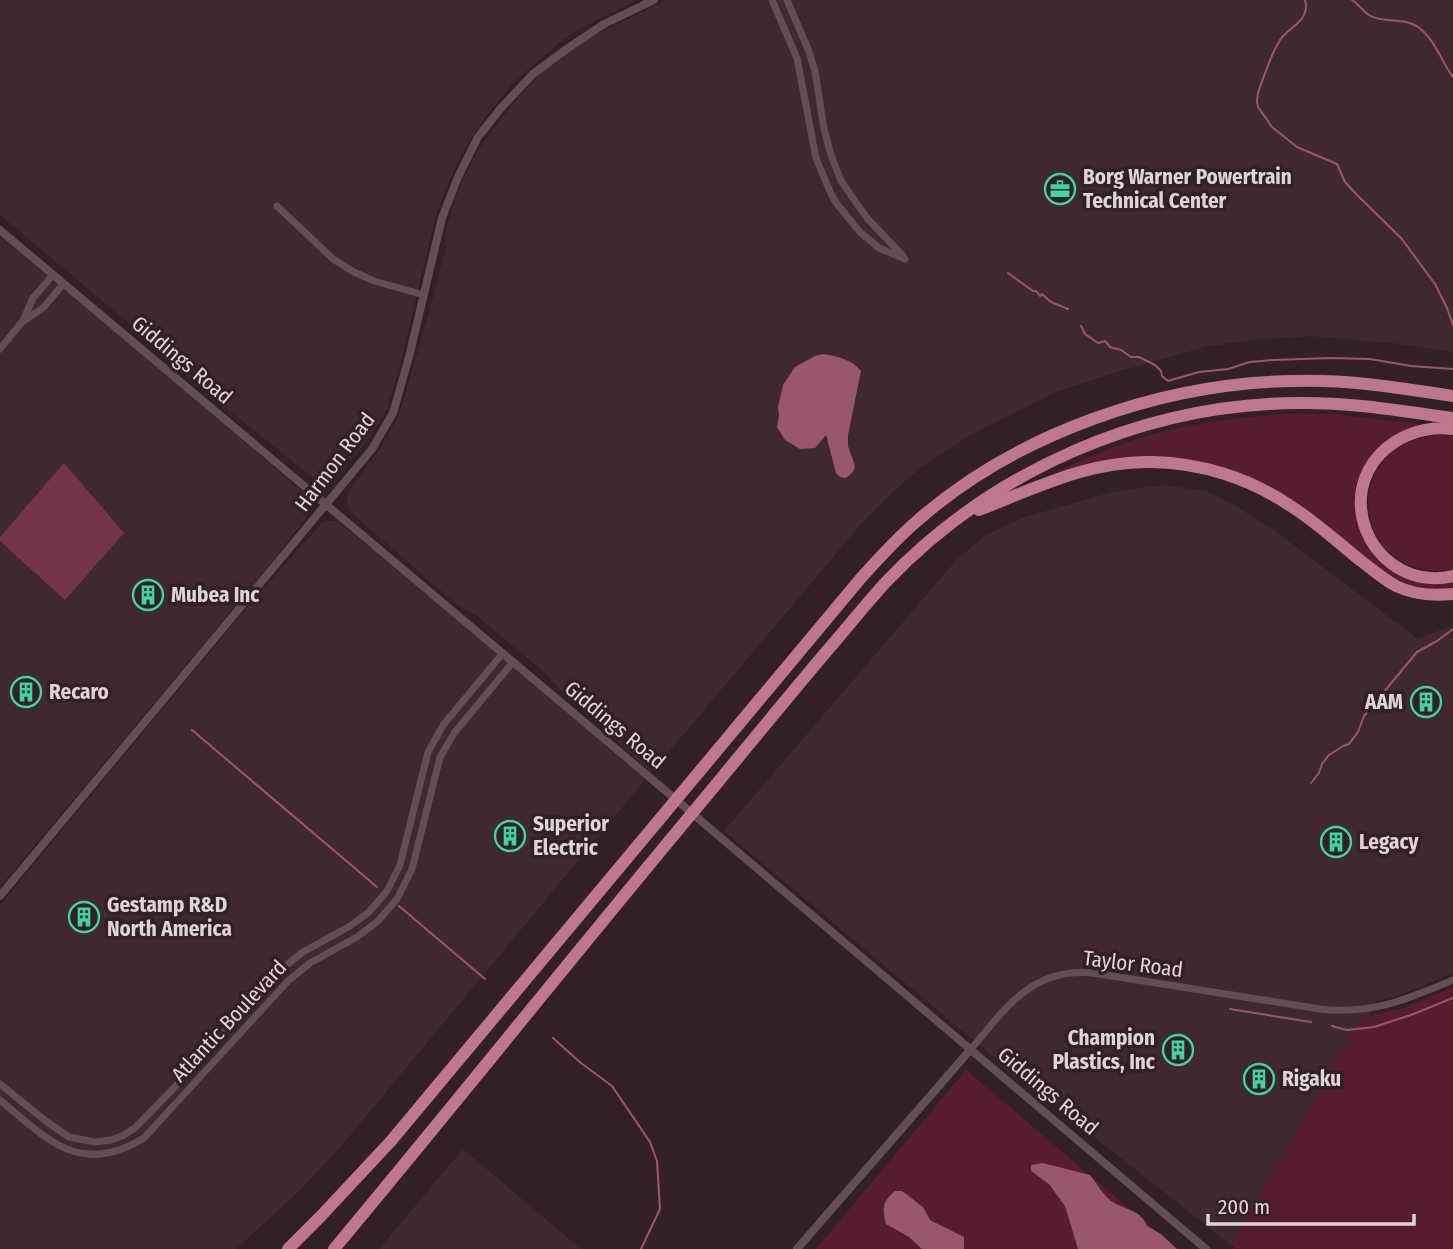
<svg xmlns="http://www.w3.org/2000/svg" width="1453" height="1249" font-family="'Fira Sans Condensed',sans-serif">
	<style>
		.built { fill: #40282f }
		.green { fill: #561d32 }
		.forest { fill: #72354a }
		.water { fill: #98576c }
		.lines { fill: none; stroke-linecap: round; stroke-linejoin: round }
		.stream { stroke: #98576c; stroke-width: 2 }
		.minor { stroke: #624e54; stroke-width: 7 }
		.tertiary { stroke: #624e54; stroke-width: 8 }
		.motorway { stroke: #be788e; stroke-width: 12 }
		.labels { text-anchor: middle; stroke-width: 7; stroke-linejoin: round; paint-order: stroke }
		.poi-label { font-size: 21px; font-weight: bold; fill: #e0d4d7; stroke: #322025; text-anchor: start }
		.street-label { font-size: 21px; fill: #e0d4d7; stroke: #322025 }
	</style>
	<rect width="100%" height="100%" fill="#322025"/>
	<!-- built -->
	<path class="built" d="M0,0H637L576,31L561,41L513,83L486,116L462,153L443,195L434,223L399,370L387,408L379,423L359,451L334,480L323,483L317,481L184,374L162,351L0,215Z
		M667,0H1453V352L1392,343L1310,336L1250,340L1205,347L1120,371L1056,392L967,437L923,466L896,489L862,523L651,773L599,724L559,689L548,675L537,666L478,617L454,602L354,515L349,510L347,498L350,489L381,447L399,415L427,321L446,247V231L449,219L457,195L467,171L481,146L511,106L539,75L554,62L570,49L601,32Z
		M0,236L204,406L301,491L307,497L309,507L306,518L271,563L0,887Z
		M1163,485L1206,491L1231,503L1275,531L1418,639L1453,625V973L1397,996L1376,1001L1370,1016L1362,1018L1231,1245L1003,1065L724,831L957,559L986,535L1022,518L1112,492Z
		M327,521H334L339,523L351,532L531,681L645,780L343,1144L299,1191L236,1249H0V905L249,605L322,523Z
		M463,1149L581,1249H379Z"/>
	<!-- green -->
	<path class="green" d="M1291,414H1334L1417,424L1416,427L1408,429L1358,488L1380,560L1453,582V590L1430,591L1394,580L1298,505L1195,462L1059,473L1058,471C1081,461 1104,450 1128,442C1180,424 1236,417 1291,414Z
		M1437,435L1453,436V570C1348,582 1338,443 1437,435Z
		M1453,987V1249H1237L1231,1245L1362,1017L1404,1008Z
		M966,1070L1177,1249H816Z"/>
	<!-- forest -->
	<path class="forest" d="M64,463L124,533L65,600L0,541V537Z"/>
	<!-- water -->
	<path class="water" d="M823,354C837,356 853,360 861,371L848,435V446L855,466L853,472L846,478L840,477L836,473L826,435L815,448L800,449L785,440L777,427L779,415L778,407L783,385L795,367L815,356Z
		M1043,1163L1090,1175C1097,1184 1102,1193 1111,1201C1124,1210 1141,1209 1147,1226L1161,1234L1177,1249H1078L1065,1206L1049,1184L1031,1171V1165Z
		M895,1191H902L923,1207L930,1220L964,1237V1249H922L909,1237L886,1224C882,1208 882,1202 895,1191Z"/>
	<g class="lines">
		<!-- stream -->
		<path class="stream" d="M1305,0C1311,20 1290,26 1280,40C1270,56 1264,76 1258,93L1257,101L1258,107L1272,127L1297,147L1337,164L1345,182L1355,193L1401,238L1435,284L1447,308L1453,325
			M1352,0C1358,4 1363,11 1369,15C1383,24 1404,17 1418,27C1435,39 1441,61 1453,77
			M1008,273L1033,291H1036L1040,296L1042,294L1051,302L1068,309
			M1081,326L1085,334L1098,343L1105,341L1110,347L1121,350L1131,357H1139L1155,365L1161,371L1162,376L1168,381L1199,372L1228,369L1250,362L1273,360L1331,358L1370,359L1411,366L1453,369
			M192,730L377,887
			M1311,783L1319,773L1322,764L1329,755L1343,746L1349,744L1358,732L1364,716L1417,652L1437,641L1453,629
			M399,906L485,979
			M1230,1009L1311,1022
			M1332,1026L1347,1030L1374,1027L1411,1015L1453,998
			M553,1038L581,1063L612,1086L650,1142L657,1161L660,1209L641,1249"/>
		<!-- minor -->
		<path class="minor" d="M772,0L797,58L816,158L831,194L837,204L860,232L879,248L905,259
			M787,0L808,49L815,71L824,129L831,155L841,181L867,218L903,256
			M277,206L333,259L352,271L374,281L424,295
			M23,321L33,298L53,275
			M0,349L21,323L44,307L63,284
			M971,1049C1006,1008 1032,967 1093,973L1320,1009C1371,1015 1408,999 1453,980
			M0,1084L47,1122L69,1137L95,1142L111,1140L122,1136L135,1128L173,1089L279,971L303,952L350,926L369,912L387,891L400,865L428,752L444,724L503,653
			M0,1100C48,1140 80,1177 144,1138L288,981L310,963L357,937L378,921L397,899L412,869L440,757L455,732L513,662"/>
		<!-- tertiary -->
		<path class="tertiary" d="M0,230L576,715L1206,1249
			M0,896L372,449L393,413L409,357L442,218L458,177L478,137L501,108L533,74L568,48L604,24L654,0
			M797,1249L971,1049"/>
		<!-- motorway -->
		<path class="motorway" d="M1453,429C1395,422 1344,471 1366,530C1371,543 1380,555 1392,564C1410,577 1431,581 1453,576
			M979,510C1036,488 1090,460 1153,462C1201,463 1249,478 1289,505C1315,521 1337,542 1361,561C1372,569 1383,579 1396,586C1414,595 1433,596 1453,594
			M288,1249L321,1216L391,1141L861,578C879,558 897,538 917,521C1017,433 1162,383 1294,381C1348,379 1400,388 1453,396
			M334,1249C455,1104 573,956 694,811C740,756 785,700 832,645C850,624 867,603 885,583C991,471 1143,404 1298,403C1350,402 1401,411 1453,418"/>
	</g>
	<!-- icons -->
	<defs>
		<g id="office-ring" transform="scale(1.575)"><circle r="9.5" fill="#322025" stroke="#3ed4a3" stroke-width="1.5"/><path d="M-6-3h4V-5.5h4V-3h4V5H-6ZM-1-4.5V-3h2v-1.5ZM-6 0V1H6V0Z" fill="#3ed4a3"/></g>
		<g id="building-ring" transform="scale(1.575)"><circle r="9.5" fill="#322025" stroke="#3ed4a3" stroke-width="1.5"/><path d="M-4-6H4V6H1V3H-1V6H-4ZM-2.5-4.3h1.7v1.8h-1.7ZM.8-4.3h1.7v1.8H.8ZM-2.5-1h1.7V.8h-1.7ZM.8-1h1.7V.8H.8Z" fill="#3ed4a3"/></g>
	</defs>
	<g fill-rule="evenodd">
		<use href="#office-ring" x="1060" y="189"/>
		<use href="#building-ring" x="148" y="595"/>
		<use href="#building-ring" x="26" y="692"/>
		<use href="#building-ring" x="1426" y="702"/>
		<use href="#building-ring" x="510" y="836"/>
		<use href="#building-ring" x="1336" y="842"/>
		<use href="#building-ring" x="84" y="917"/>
		<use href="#building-ring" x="1178" y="1050"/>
		<use href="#building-ring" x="1259" y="1079"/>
	</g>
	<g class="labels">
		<!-- poi labels -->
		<g class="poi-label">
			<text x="1083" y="184">Borg Warner Powertrain<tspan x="1083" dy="24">Technical Center</tspan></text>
			<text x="171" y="602">Mubea Inc</text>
			<text x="49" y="699">Recaro</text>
			<text x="1403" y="709" text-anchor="end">AAM</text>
			<text x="533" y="831">Superior<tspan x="533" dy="24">Electric</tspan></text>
			<text x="1359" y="849">Legacy</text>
			<text x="107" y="912">Gestamp R&amp;D<tspan x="107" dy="24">North America</tspan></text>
			<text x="1155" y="1045" text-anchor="end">Champion<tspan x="1155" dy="24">Plastics, Inc</tspan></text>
			<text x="1282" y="1086">Rigaku</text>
		</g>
		<!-- street labels -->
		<g class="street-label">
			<text transform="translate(182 360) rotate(40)" y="7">Giddings Road</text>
			<text transform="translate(335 462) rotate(-53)" y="7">Harmon Road</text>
			<text transform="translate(615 725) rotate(40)" y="7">Giddings Road</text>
			<text transform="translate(1133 964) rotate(7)" y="7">Taylor Road</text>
			<text transform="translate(229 1021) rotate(-47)" y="7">Atlantic Boulevard</text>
			<text transform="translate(1048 1091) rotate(40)" y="7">Giddings Road</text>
		</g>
	</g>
	<!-- scale -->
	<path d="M1208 1214v10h206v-10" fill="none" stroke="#e0d4d7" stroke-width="3.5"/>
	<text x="1218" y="1214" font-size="21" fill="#e0d4d7" stroke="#322025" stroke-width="5" paint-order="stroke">200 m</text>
</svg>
